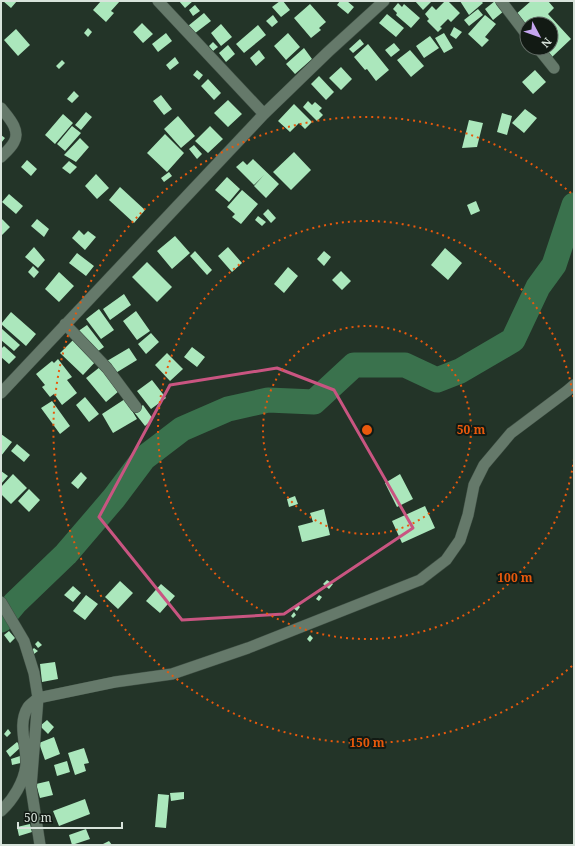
<svg xmlns="http://www.w3.org/2000/svg" width="575" height="846" font-family="'Noto Serif',serif">
	<style>
		.lines { fill: none; stroke-linecap: round; stroke-linejoin: round }
		.river { stroke: #3a724d; stroke-width: 25 }
		.building { fill: #abe7bc }
		.minor-casing { stroke: #405045; stroke-width: 12 }
		.minor { stroke: #65796a; stroke-width: 11 }
		.marked { fill: none; stroke: #c95581; stroke-width: 3; stroke-linejoin: round }
		.ring { fill: none; stroke: #e8590c; stroke-width: 2; stroke-dasharray: 2 4 }
		.centre { fill: #e8590c; stroke: #121a14; stroke-width: 2 }
		.ring-label { font-size: 12px; text-anchor: middle; font-weight: bold; fill: #e8590c; stroke: #121a14; stroke-width: 4; stroke-linejoin: round; paint-order: stroke }
	</style>
	<rect width="100%" height="100%" fill="#233428"/>
	<g class="lines">
		<!-- river -->
		<path class="river" d="M1,620L15,603L66,554L114,498L144,458L182,429L228,409L268,400L314,402L354,365H405L437,380L460,371L513,340L538,287L554,265L574,205"/>
	</g>
	<!-- building -->
	<path class="building" d="M3,1H17L11,8Z
		M101,1H120L111,11L114,13L106,22L93,10Z
		M179,1H193L185,8Z
		M280,1H283L290,10L281,17L272,7Z
		M340,1H347L354,7L348,14L337,5Z
		M415,1H429L431,2L423,10Z
		M445,1H448L460,13L451,22L448,19L440,27L442,28L438,32L427,21L429,19L425,14L432,6L436,10Z
		M460,1H481L483,3L469,15Z
		M495,1L504,11L493,20L485,9Z
		M531,1H548L554,8L548,14L571,39L552,57L544,48H551V24H527V29L515,15Z
		M398,3L402,7L404,4L420,18L411,28L396,15L397,13L393,9Z
		M310,4L326,22L319,28L321,30L311,38L294,18Z
		M195,5L200,11L193,16L189,10Z
		M478,9L483,15L469,26L464,20Z
		M204,13L211,21L194,34L188,26Z
		M387,14L404,28L396,37L379,23Z
		M273,15L278,22L272,27L266,21Z
		M485,15L496,24L485,37L489,40L482,47L468,34Z
		M142,23L153,34L143,43L133,32Z
		M221,24L232,37L221,46L211,33Z
		M258,25L266,35L244,53L236,44Z
		M454,27L462,32L456,39L450,35Z
		M88,28L92,32L88,37L84,33Z
		M16,29L30,45L18,56L4,40Z
		M166,33L172,41L158,52L152,44Z
		M288,33L300,47L286,60L274,46Z
		M444,33L453,48L444,53L435,38Z
		M430,36L439,48L424,58L416,46Z
		M360,39L364,44L353,53L349,49Z
		M213,42L218,47L213,51L209,46Z
		M394,43L400,50L391,57L385,50Z
		M368,44L389,70L376,81L367,69L365,70L354,57Z
		M228,45L235,54L226,62L219,53Z
		M304,48L312,59L295,74L286,64Z
		M259,50L265,58L256,66L250,58Z
		M410,50L424,66L411,77L397,60Z
		M175,57L179,63L170,70L166,65Z
		M62,60L65,63L59,69L56,66Z
		M341,67L352,79L341,90L329,78Z
		M197,70L203,75L199,80L193,75Z
		M535,70L546,82L533,94L522,82Z
		M319,76L334,92L326,100L311,84Z
		M208,79L221,93L214,100L201,86Z
		M74,91L79,96L72,103L67,99Z
		M161,95L172,109L164,115L153,101Z
		M228,100L242,114L228,127L214,113Z
		M308,101L312,105L315,102L322,108L319,111L323,115L317,121L303,107Z
		M294,104L312,122L305,129L299,123L290,132L278,121Z
		M525,109L537,118L524,133L512,123Z
		M86,112L92,117L81,130L75,125Z
		M502,113L512,116L507,135L497,132Z
		M63,114L73,123L55,144L45,135Z
		M178,116L195,136L181,148L164,129Z
		M469,120L483,123L477,147L462,148Z
		M72,126L81,133L65,151L57,144Z
		M210,126L223,139L208,153L195,141Z
		M165,134L184,153L167,172L147,153Z
		M1,135L5,138L1,143Z
		M80,138L89,147L76,162L64,155Z
		M194,145L202,154L197,159L189,149Z
		M294,152L311,170L291,190L273,172Z
		M253,159L279,184L266,198L254,186L264,175L254,185L236,167L243,161L247,165Z
		M27,160L37,169L31,176L21,167Z
		M69,161L77,167L70,174L62,168Z
		M169,172L172,176L164,182L161,178Z
		M96,174L109,188L97,199L85,186Z
		M227,177L240,189L229,202L215,190Z
		M120,187L145,210L134,223L109,200Z
		M242,190L258,204L241,224L232,217L235,214L227,207Z
		M9,194L23,206L16,214L2,202Z
		M476,201L480,211L471,215L467,205Z
		M268,209L276,218L271,223L263,214Z
		M258,216L266,222L262,226L255,220Z
		M1,218L10,227L1,236Z
		M37,219L49,229L44,237L31,226Z
		M79,230L84,235L88,231L96,237L85,250L72,238Z
		M175,236L190,253L172,269L157,251Z
		M34,247L45,260L38,268L25,257Z
		M228,247L242,263L232,272L218,256Z
		M445,248L462,263L448,280L431,265Z
		M195,251L212,270L207,275L190,256Z
		M324,251L331,257L324,266L317,259Z
		M77,253L94,266L86,276L69,263Z
		M147,262L172,287L157,302L132,277Z
		M33,266L39,272L34,278L28,272Z
		M288,267L298,276L284,293L274,284Z
		M341,271L351,281L342,290L332,280Z
		M59,272L74,286L59,302L45,289Z
		M124,294L131,305L110,320L103,309Z
		M99,309L114,330L101,339L86,319Z
		M136,311L150,331L137,340L123,321Z
		M11,312L36,334L26,346L1,324Z
		M87,325L104,347L94,354L77,332Z
		M2,329L20,345L14,351L1,340V331Z
		M151,333L159,342L146,354L138,344Z
		M74,339L97,360L83,375L60,353Z
		M4,346L16,357L9,364L1,357V349Z
		M192,347L205,357L197,367L184,357Z
		M129,348L137,360L114,374L107,361Z
		M167,353L183,369L170,381L155,365Z
		M58,359L72,377L67,380L77,393L62,405L54,394L50,397L42,387L45,385L36,374L52,361L54,363Z
		M100,367L119,391L106,402L86,378Z
		M152,380L166,398L151,409L137,391Z
		M85,397L99,414L89,422L76,405Z
		M125,399L137,419L113,433L102,414Z
		M52,401L70,426L60,434L41,408Z
		M143,405L153,419L145,426L134,412Z
		M1,434L12,442L1,456Z
		M17,444L30,455L24,462L11,451Z
		M1,471L8,476L1,484Z
		M81,472L87,478L78,489L71,483Z
		M13,474L27,488L11,504L1,494V487Z
		M400,474L413,499L397,507L385,483Z
		M29,489L40,500L29,512L18,501Z
		M295,496L298,504L289,507L287,499Z
		M425,506L435,528L402,543L392,521Z
		M324,509L330,535L302,542L298,526L313,522L310,513Z
		M327,580L333,584L329,589L323,584Z
		M120,581L133,593L118,609L105,597Z
		M161,584L175,596L160,613L146,601Z
		M73,586L81,593L73,602L64,595Z
		M86,595L98,604L85,620L73,611Z
		M319,595L322,597L319,601L316,599Z
		M297,604L300,607L297,611L293,608Z
		M294,612L296,615L293,618L291,616Z
		M9,631L15,638L10,643L4,635Z
		M310,635L313,638L310,642L307,639Z
		M38,641L42,645L38,648L35,644Z
		M34,648L38,651L34,654L31,651Z
		M55,662L58,679L42,682L40,664Z
		M47,720L54,727L48,734L40,726Z
		M8,729L11,733L7,737L4,734Z
		M54,737L60,754L45,760L39,743Z
		M17,742L21,747L10,757L6,751Z
		M84,748L89,763L84,764L86,771L75,775L68,753Z
		M23,755L25,762L12,765L11,759Z
		M67,761L70,772L57,776L54,765Z
		M49,781L53,795L40,798L36,784Z
		M184,792V799L171,801L170,793Z
		M158,794L169,795L166,828L155,827Z
		M85,799L90,814L59,826L53,811Z
		M30,824L32,832L19,836L17,827Z
		M86,829L90,839L72,845L69,835Z
		M109,841L112,845H101Z"/>
	<g class="lines">
		<!-- minor casing -->
		<g class="minor-casing">
			<path id="minor" d="M158,1L264,114
				M501,1L527,35
				M538,48L554,68
				M1,108C8,117 21,130 14,142C11,148 5,153 1,157
				M65,324L107,368L136,407
				M1,393L264,114L328,52L384,1
				M1,602L24,641L34,673L38,698L31,787L40,845
				M1,811C13,800 24,782 26,765C27,746 17,724 28,707C30,704 35,701 38,698L115,682L172,674L248,648L420,580L446,560L460,540L468,515L474,485L484,465L511,433L567,391L574,385"/>
		</g>
		<!-- minor -->
		<use href="#minor" class="minor"/>
	</g>
	<!-- marked area -->
	<path class="marked" d="M277,368L334,390L413,528L284,614L182,620L99,517L170,385Z"/>
	<!-- distance rings -->
	<g class="ring">
		<circle cx="367" cy="430" r="104"/>
		<path d="M574 459A209 209 0 1 1 574 401"/>
		<path d="M572 666A313 313 0 1 1 572 194"/>
	</g>
	<circle cx="367" cy="430" r="6" class="centre"/>
	<g class="ring-label">
		<text x="471" y="434">50 m</text>
		<text x="515" y="582">100 m</text>
		<text x="367" y="747">150 m</text>
	</g>
	<!-- border -->
	<rect width="575" height="846" fill="none" stroke="#d8e3db" stroke-width="4"/>
	<!-- north arrow -->
	<g transform="translate(539 36) rotate(131)"><circle r="19" fill="#121a14" stroke="#616a64"/>
	<path d="M0-3L7 15L0 10L-7 15Z" fill="#c5a6f0"/>
	<text y="-6" font-size="11" font-weight="bold" text-anchor="middle" fill="#d8e3db">N</text>
	</g>
	<!-- scale -->
	<path d="M18 822v6h104v-6" fill="none" stroke="#d8e3db" stroke-width="2"/>
	<text x="24" y="822" font-size="12" fill="#d8e3db" stroke="#121a14" stroke-width="3" paint-order="stroke">50 m</text>
</svg>
